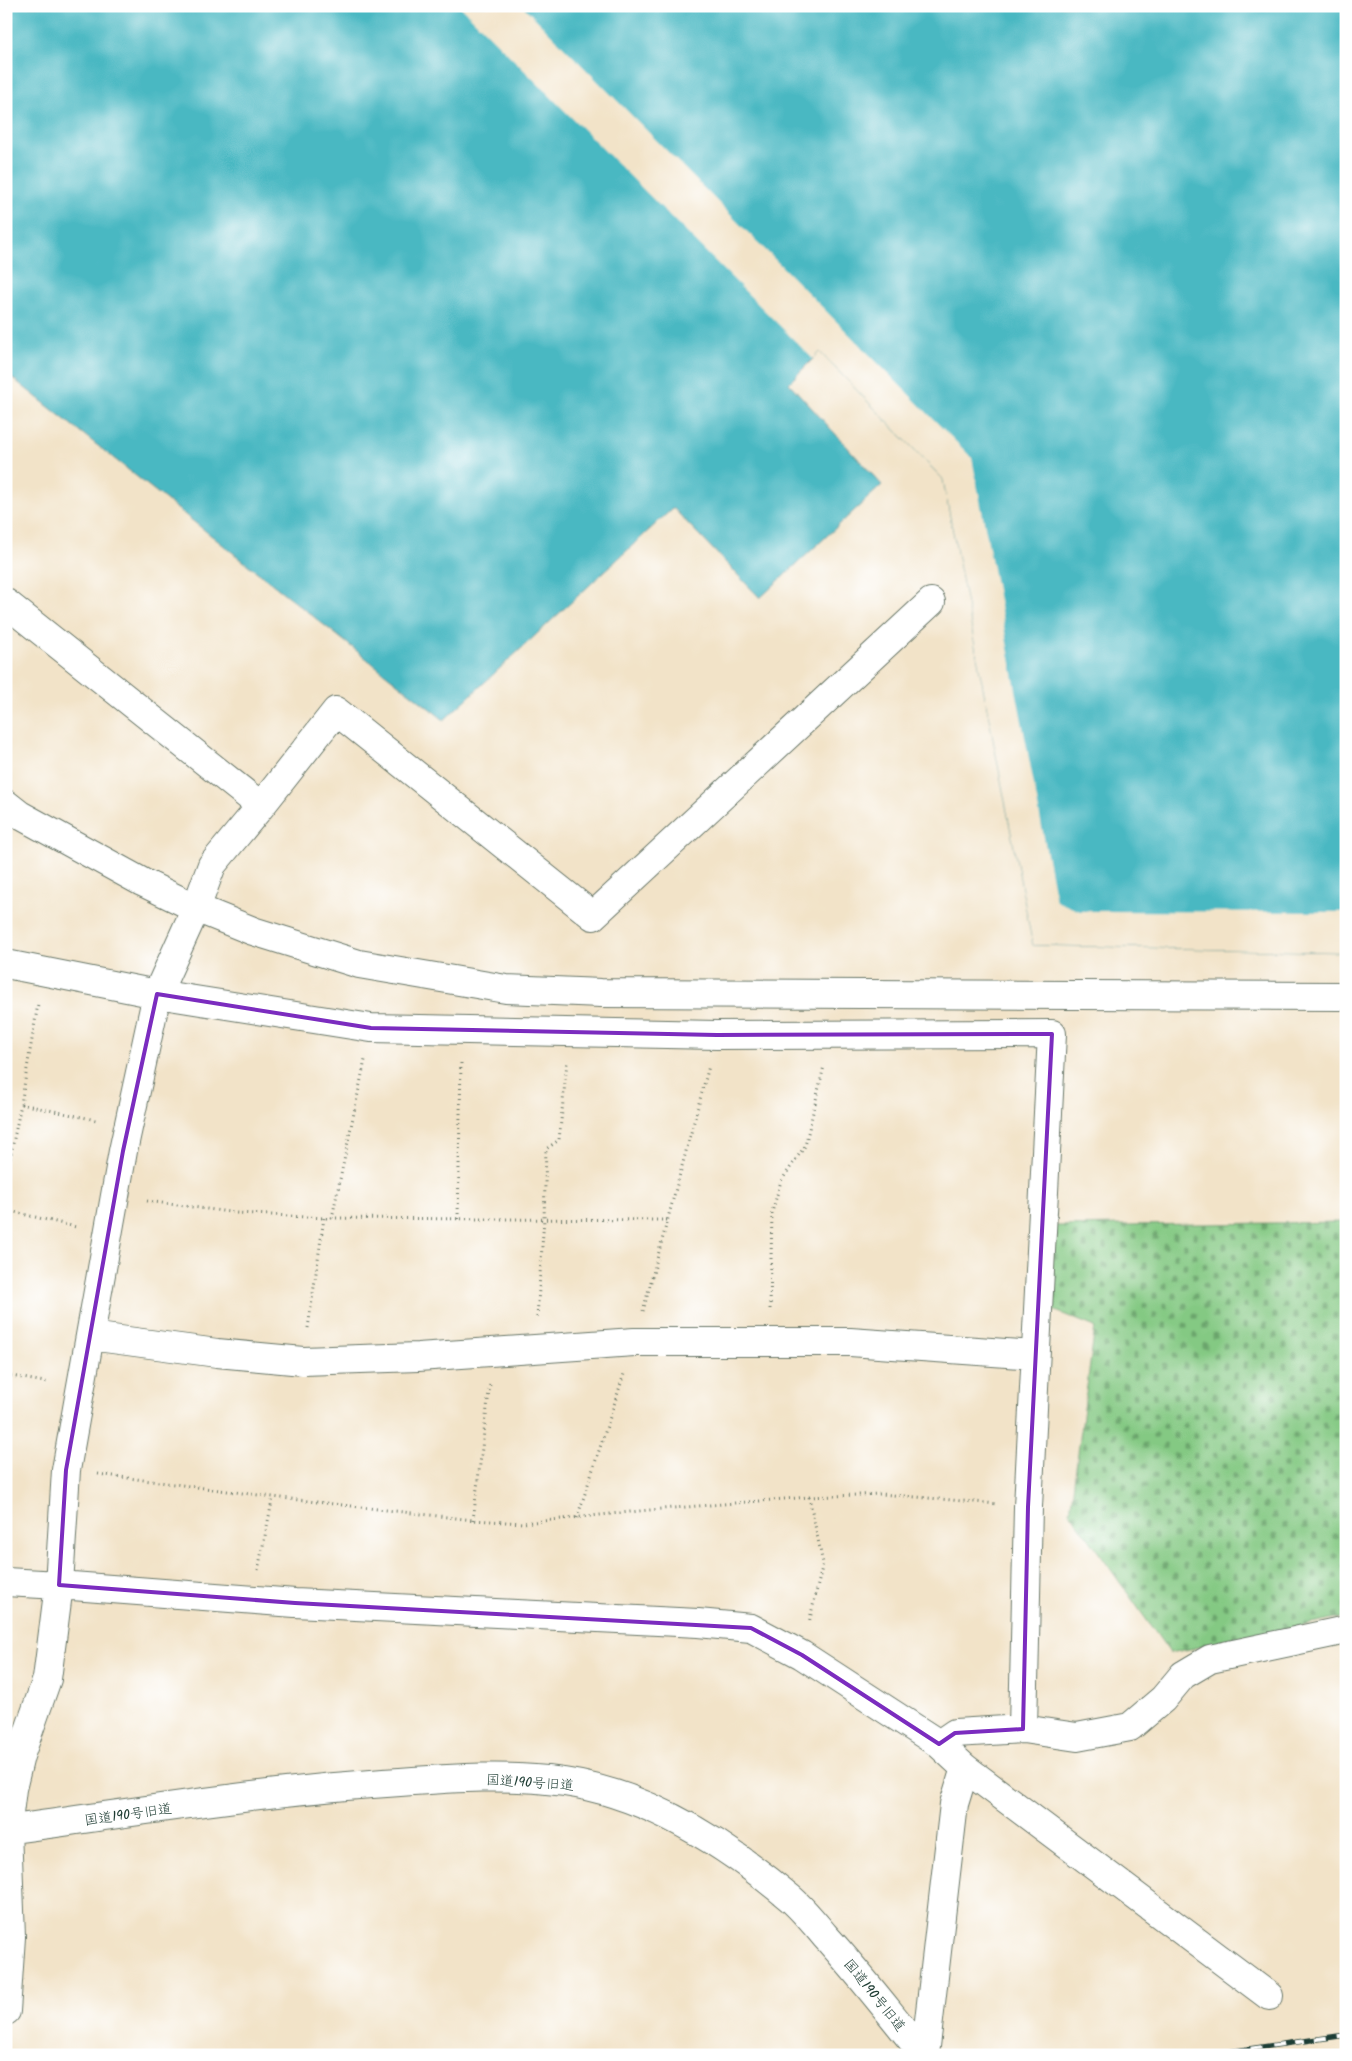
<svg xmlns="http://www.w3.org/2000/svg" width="1352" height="2061" font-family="Kalam,'Klee One',sans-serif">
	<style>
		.cemetery { fill: url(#cemetery-stones); stroke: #52835c }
		.water { fill: #49b8c2; stroke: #347a7b }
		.pier { fill: #f2e3c8 }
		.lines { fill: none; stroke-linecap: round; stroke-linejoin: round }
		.minor-casing { stroke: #697768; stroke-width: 30 }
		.path { stroke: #697768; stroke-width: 3; stroke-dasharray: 1 4; stroke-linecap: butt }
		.minor { stroke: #fff; stroke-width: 28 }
		.rail-casing { stroke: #1f3d34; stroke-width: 5.5 }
		.rail { stroke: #fff; stroke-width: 4; stroke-dasharray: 11; stroke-linecap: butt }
		.marked { fill: none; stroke: #7b2cbf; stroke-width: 4; stroke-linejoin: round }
		.labels { text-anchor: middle; stroke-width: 4; stroke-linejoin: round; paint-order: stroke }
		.street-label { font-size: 14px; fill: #1f3d34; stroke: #fff }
	</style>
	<defs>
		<pattern id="cemetery-stones" width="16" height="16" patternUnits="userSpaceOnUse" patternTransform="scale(1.25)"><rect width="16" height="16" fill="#84c983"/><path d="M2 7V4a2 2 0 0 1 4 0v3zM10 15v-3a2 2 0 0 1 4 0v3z" fill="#6ba46c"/></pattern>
	</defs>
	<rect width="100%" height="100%" fill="#fff"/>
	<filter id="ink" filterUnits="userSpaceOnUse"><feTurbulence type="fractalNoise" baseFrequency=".02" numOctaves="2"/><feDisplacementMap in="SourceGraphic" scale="10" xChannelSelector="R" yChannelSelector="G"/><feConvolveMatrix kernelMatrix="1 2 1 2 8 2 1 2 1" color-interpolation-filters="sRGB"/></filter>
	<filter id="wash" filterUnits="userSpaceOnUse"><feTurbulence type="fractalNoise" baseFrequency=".0096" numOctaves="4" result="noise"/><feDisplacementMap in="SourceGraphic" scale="20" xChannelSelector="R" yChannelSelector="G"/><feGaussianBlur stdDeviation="1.12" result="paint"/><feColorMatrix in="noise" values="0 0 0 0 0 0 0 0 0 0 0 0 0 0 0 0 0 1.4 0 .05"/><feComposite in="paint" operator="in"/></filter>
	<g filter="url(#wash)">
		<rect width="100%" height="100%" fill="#f2e3c8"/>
		<!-- cemetery -->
		<path class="cemetery" d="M1346,1222V1617L1170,1653L1070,1512L1095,1327L1046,1307L1054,1226Z"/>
		<!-- water -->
		<path class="water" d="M6,6H1346V952L1033,945L943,479L820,352L789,383L882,485L760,598L673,508L444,720L6,373Z"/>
		<!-- pier -->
		<path class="pier" d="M460,6H523L972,458L1056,901L1080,911L1346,912V952L1033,945L943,479L820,352L813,359Z"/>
	</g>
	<g filter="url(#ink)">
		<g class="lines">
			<!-- minor casing -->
			<g class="minor-casing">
				<path id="minor" d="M6,603L261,806L212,865L196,908L157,994L123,1151L66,1470L59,1585L295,1603L698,1623L751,1628L802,1655L939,1744L965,1768L1269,1996
					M6,804L20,815L142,882L196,908L253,931L359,964L506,989L601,993L1346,996
					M261,806L336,711L593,916L931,602
					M6,964L157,994L371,1028L717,1035L1052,1034L1028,1507L1023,1729
					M90,1336L217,1353L303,1361L418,1357L634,1342H850L1035,1355
					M6,1582L59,1585L47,1679L20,1756L12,1789L7,1830L11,1937L6,2011
					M939,1744L955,1733L1023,1729L1077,1737L1130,1727L1163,1699L1183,1675L1210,1659L1346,1630
					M6,1830C137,1812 268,1790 400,1782C454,1778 510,1774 564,1782C648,1794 727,1845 790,1898C803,1909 814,1923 825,1936C860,1974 891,2015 924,2055
					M925,2055L954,1804L965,1768"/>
			</g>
			<!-- path -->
			<path class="path" d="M21,1104L96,1120
				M6,1178L21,1104L38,1004
				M147,1201L237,1213L324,1218L668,1220
				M6,1210L76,1227
				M332,1218L365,1060
				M458,1219L461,1062
				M770,1309L772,1212L781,1181L805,1146L824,1066
				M643,1311L709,1066
				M537,1317L544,1219L546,1149L559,1140L567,1063
				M308,1328L324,1218
				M6,1375L50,1383
				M98,1474L273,1497L473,1520L523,1523L649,1510L809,1497L881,1494L998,1504
				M809,1497L823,1563L809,1623
				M577,1518L624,1374
				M473,1520L490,1384
				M258,1570L273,1497"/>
			<!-- minor -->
			<use href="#minor" class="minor"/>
			<!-- rail casing -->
			<g class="rail-casing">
				<path id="rail" d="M1207,2055L1346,2035"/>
			</g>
			<!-- rail -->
			<use href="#rail" class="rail"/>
		</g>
	</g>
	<!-- marked area -->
	<path class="marked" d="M157,994L371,1028L717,1035L1052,1034L1028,1507L1023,1729L955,1733L939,1744L802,1655L751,1628L295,1603L59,1585L66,1470L123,1151Z"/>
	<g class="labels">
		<!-- street labels -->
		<g class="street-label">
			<text transform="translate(530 1782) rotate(4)" y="5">国道190号旧道</text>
			<text transform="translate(128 1814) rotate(-8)" y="5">国道190号旧道</text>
			<text transform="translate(875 1995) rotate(51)" y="5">国道190号旧道</text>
		</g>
	</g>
	<!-- margin -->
	<rect width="1352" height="2061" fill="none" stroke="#fff" stroke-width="25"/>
</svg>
